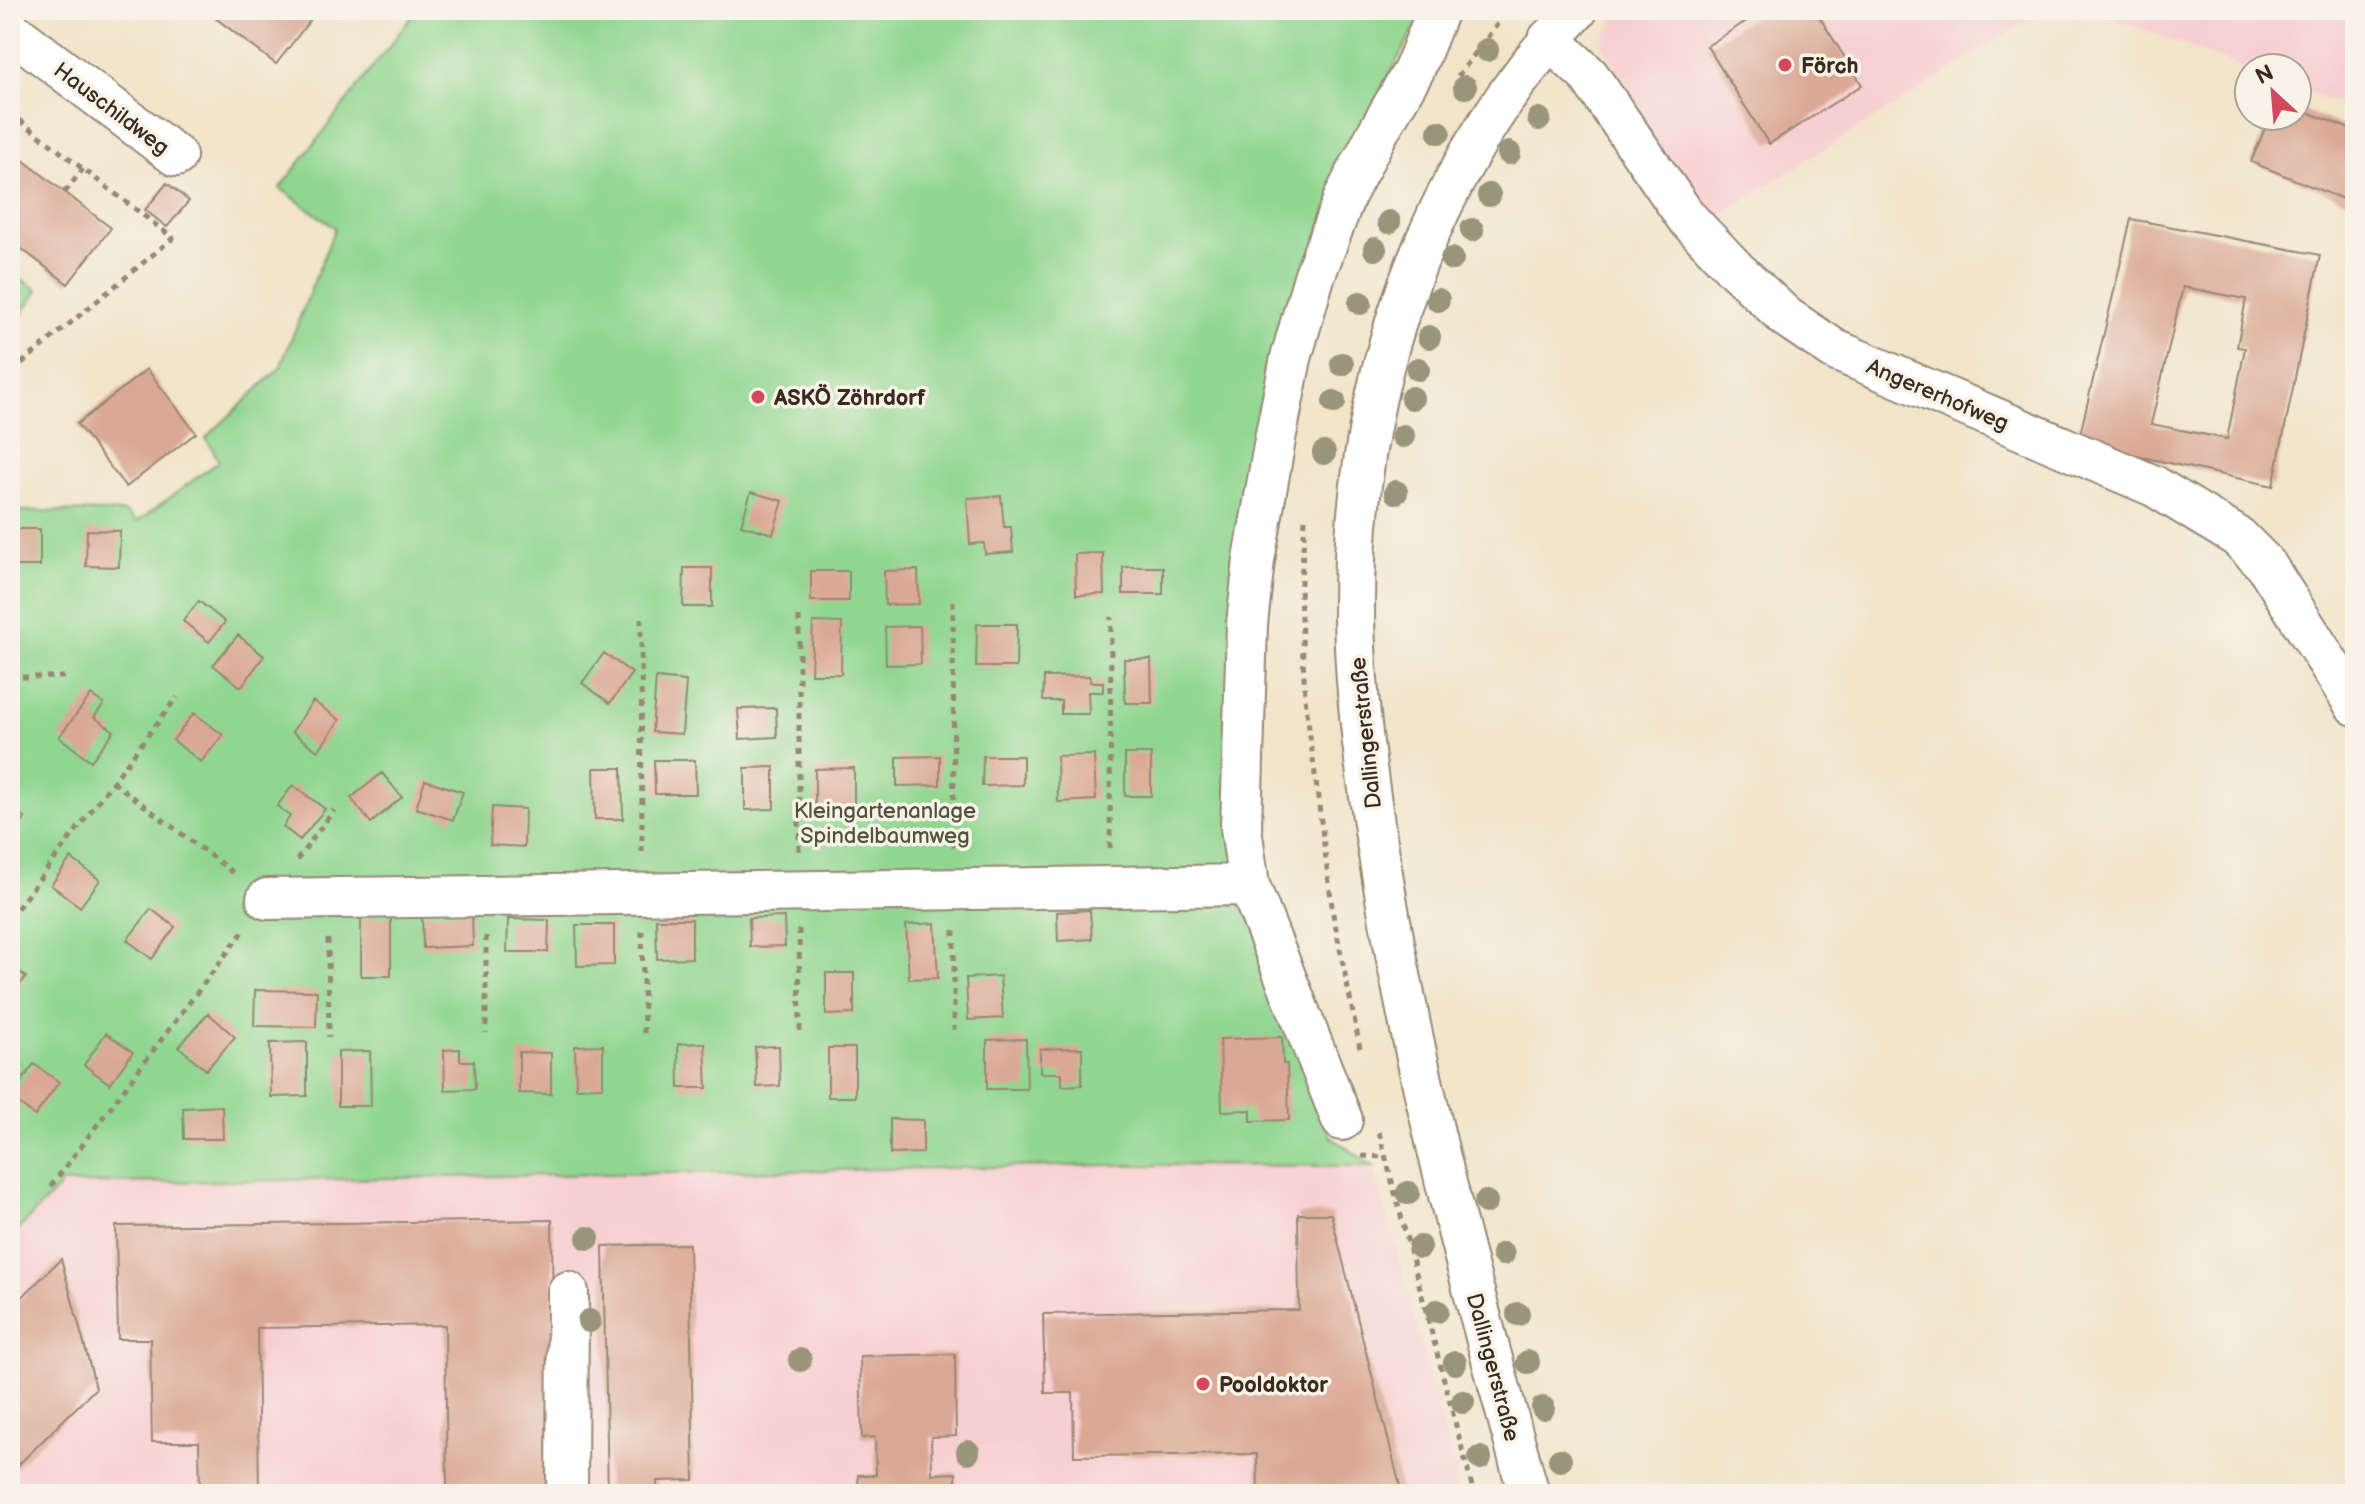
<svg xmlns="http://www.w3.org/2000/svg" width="2365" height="1504" font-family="'Balsamiq Sans',sans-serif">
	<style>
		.built { fill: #f7cfd2 }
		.green { fill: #90d690; stroke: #668057; stroke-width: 2 }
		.building { fill: #daa895; fill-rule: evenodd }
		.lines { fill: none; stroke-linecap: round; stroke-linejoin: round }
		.minor-casing { stroke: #968774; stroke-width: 44 }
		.path { stroke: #968774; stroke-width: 5; stroke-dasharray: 6 6; stroke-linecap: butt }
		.minor { stroke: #fff; stroke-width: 40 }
		.tree { fill: #98957a }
		.poi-dot { fill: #d1495b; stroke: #f7f3e8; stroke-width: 3 }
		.labels { text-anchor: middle; stroke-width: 7; stroke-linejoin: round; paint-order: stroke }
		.poi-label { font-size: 22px; font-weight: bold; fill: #3b2a1e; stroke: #f7f3e8; text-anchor: start }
		.street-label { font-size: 22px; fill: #3b2a1e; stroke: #f7f3e8 }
		.park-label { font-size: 22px; fill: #50553a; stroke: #f7f3e8 }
	</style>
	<rect width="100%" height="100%" fill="#f7f3e8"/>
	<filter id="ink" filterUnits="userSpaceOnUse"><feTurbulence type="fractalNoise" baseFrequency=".0125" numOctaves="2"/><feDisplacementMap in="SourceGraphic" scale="16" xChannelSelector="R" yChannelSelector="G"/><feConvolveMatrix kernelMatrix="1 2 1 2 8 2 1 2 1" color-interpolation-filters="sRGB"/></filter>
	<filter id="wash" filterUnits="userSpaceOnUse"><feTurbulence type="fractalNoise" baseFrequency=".006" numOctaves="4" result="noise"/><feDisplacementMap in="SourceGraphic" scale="32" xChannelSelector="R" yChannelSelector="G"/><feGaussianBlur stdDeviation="1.8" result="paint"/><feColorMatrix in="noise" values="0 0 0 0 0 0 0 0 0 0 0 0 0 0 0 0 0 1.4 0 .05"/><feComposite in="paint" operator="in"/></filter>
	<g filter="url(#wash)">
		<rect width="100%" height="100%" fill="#f1e4c9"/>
		<!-- built -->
		<path class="built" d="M1619,10H2043L1923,88L1712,220L1640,125L1622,76L1602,45L1604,34L1614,24L1609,18Z
			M2091,10H2355V110L2297,88V68L2249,70Z
			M1374,1166L1462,1494H10V1238L61,1184L1006,1167Z"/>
		<!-- green -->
		<path class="green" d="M417,10H1420L1416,25L1348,154L1230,691L1283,1002L1331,1137L1374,1166L1116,1165L62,1184L10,1238V511L125,512L137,522L219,461L206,438L280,368L335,228L280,188Z
			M10,271L38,290L10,331Z"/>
		<g id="blocks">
			<!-- building -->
			<path class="building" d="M205,10H318L276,64Z
				M1764,10H1815L1862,85L1769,144L1707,46Z
				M2297,108L2355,131V204L2251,162L2270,116H2297Z
				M10,150L111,228L68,284L10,240Z
				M167,183L189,201L167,227L145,210Z
				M2131,219L2320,255L2273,486L2078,443ZM2183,287L2246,299L2237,347L2245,348L2227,439L2151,424Z
				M147,369L196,433L126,487L77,424Z
				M751,492L783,501L773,534L741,525Z
				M1001,496L1004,527H1011L1013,552L985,554L984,543L970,544L967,498Z
				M10,529H40V566H10Z
				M87,530L120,531L119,567L86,566Z
				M1103,553L1104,594L1076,595L1075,554Z
				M1123,567H1163V594H1123Z
				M684,568H712V607H683Z
				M918,570L919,604L885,605L884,571Z
				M811,571H849V601H811Z
				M199,601L225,622L209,642L183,621Z
				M813,622L842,623L841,674H811Z
				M977,624H1017L1016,667H976Z
				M920,626L921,664L886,665L885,627Z
				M238,635L264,656L241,687L213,665Z
				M604,653L632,673L610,703L582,683Z
				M1124,659H1151L1152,703H1125Z
				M1090,676V682H1103V692H1088L1089,714H1061V701H1043L1044,677Z
				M656,678L686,681L682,734L652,732Z
				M91,695L104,704L94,717L114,731L91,761L59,737Z
				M313,701L340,720L318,751L292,732Z
				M776,708L777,737L740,739L738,709Z
				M194,713L223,735L201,762L173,740Z
				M1125,754H1151V796H1125Z
				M1094,755L1096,800L1058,802L1057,756Z
				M940,756V785L897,786V757Z
				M983,756H1023V785L982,786Z
				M654,760H695L696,794H655Z
				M774,767V809L745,810V768Z
				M594,768H622L623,819H595Z
				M854,768V816H815V769Z
				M382,773L402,797L371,823L351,798Z
				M425,780L463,792L453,820L416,808Z
				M293,785L325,809L300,840L283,827L290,816L277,806Z
				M492,807L525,809L524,847L490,845Z
				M10,809L25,818L10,841Z
				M71,858L100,880L80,907L51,885Z
				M151,909L175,927L152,959L127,940Z
				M1090,910L1092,939L1058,941L1057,912Z
				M472,912L473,946L423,948L422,913Z
				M784,917L785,946L750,947L749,918Z
				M361,918H391V976H361Z
				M508,919L549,920L548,952H507Z
				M656,919H692V958L657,959Z
				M935,923L938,978L909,979L906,925Z
				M576,925H614V965L577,966Z
				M10,964L26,977L10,996Z
				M826,973H854V1014L826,1015Z
				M1000,976L1003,1018L968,1020L966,978Z
				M255,990L317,991L316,1027L254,1026Z
				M208,1013L235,1037L206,1070L179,1047Z
				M106,1033L133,1052L110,1084L84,1065Z
				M1282,1037L1283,1064H1287L1289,1120L1251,1121V1110L1222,1111L1220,1039Z
				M1026,1039L1027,1089H987V1040Z
				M307,1042V1096L271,1097L270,1043Z
				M705,1043L707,1088H679L678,1044Z
				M603,1045V1087L576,1088L575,1046Z
				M779,1046L780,1086L757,1087L755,1047Z
				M828,1048H855V1097H828Z
				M1082,1048V1085L1062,1086V1073H1040V1049Z
				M460,1049V1061H474L475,1089L445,1090L444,1050Z
				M370,1051L371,1106H338V1052Z
				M519,1052L551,1053V1094L519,1093Z
				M34,1064L59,1082L35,1116L10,1097Z
				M222,1106L223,1139H184L183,1108Z
				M890,1119L923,1120V1153L890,1154Z
				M1298,1214H1331L1402,1494H1258L1257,1454L1074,1456L1073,1393H1045L1043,1314L1299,1310Z
				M552,1220L554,1494H397L396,1491H447L445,1325L257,1328L259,1494H200L199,1442H152L150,1339H118L116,1226Z
				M689,1244L694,1480L657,1481V1494H608L603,1246Z
				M61,1259L96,1388L10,1473V1309Z
				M955,1354L956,1436L931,1437L932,1474L956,1473V1494H859L858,1475H876L875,1437L862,1438L860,1356Z"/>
		</g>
	</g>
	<g filter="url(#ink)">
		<use href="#blocks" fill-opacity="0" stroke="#968774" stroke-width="2"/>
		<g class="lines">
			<!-- minor casing -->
			<g class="minor-casing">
				<path id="minor" d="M10,30L176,156
					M1549,39L1589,76L1686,217L1736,270L1786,317L1835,350L2154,486L2238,537L2266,565L2355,705
					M267,899L1249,885
					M1342,1120L1249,885L1241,828L1247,624L1254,560L1276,434L1291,358L1314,277L1345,196L1378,132L1414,70L1438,10
					M567,1494L568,1292
					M1529,1494C1476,1303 1423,1111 1389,915C1372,816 1354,705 1354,604C1354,385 1425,170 1577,10"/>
			</g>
			<!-- path -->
			<path class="path" d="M1458,76L1508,10
				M10,113L173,238L10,373
				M65,192L83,169
				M1305,519L1300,597L1305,697L1333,914L1360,1048
				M953,601L954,852
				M641,618L642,853
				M10,677H68
				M113,782L236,875
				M1110,848L1111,617
				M799,851V616
				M297,860L334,810
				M10,918L177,697
				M799,929L800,1034
				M954,930V1030
				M642,931L644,1033
				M486,936V1033
				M328,939L329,1037
				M1379,1132L1474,1494
				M1362,1156L1385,1157
				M51,1186L245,929"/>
			<!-- minor -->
			<use href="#minor" class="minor"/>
		</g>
		<!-- trees -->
		<g class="tree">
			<circle cx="1487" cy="50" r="12"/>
			<circle cx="1465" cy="87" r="12"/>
			<circle cx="1539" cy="119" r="12"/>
			<circle cx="1439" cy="132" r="12"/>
			<circle cx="1509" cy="153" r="12"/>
			<circle cx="1489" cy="195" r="12"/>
			<circle cx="1389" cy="222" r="12"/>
			<circle cx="1472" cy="230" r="12"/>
			<circle cx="1375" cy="249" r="12"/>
			<circle cx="1452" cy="259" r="12"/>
			<circle cx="1438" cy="300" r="12"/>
			<circle cx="1360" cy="303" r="12"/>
			<circle cx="1429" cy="337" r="12"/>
			<circle cx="1342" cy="364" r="12"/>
			<circle cx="1418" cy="369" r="12"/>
			<circle cx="1412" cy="398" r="12"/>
			<circle cx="1334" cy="402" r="12"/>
			<circle cx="1403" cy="436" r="12"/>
			<circle cx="1324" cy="453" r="12"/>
			<circle cx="1396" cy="492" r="12"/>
			<circle cx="1408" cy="1193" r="12"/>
			<circle cx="1486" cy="1202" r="12"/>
			<circle cx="588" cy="1238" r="12"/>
			<circle cx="1420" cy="1247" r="12"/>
			<circle cx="1503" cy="1254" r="12"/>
			<circle cx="1437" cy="1311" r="12"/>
			<circle cx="1518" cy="1314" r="12"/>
			<circle cx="589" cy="1321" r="12"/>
			<circle cx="800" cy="1360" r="12"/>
			<circle cx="1528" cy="1362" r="12"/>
			<circle cx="1455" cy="1363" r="12"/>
			<circle cx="1463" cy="1402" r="12"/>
			<circle cx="1543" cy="1408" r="12"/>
			<circle cx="968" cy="1452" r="12"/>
			<circle cx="1480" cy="1458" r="12"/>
			<circle cx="1560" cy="1460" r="12"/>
		</g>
	</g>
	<!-- markers -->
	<g class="poi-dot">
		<circle cx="1785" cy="65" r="8"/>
		<circle cx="758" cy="397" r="8"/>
		<circle cx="1203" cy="1384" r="8"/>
	</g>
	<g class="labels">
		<!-- poi labels -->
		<g class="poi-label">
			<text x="1801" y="73">Förch</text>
			<text x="774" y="405">ASKÖ Zöhrdorf</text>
			<text x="1219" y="1392">Pooldoktor</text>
		</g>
		<!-- street labels -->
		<g class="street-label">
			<text transform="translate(112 108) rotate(37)" y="8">Hauschildweg</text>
			<text transform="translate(1938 394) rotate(23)" y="8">Angererhofweg</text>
			<text transform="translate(1365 733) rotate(-96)" y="8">Dallingerstraße</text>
			<text transform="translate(1494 1367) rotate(75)" y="8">Dallingerstraße</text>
		</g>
		<!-- park labels -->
		<g class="park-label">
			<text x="885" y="818">Kleingartenanlage<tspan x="885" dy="25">Spindelbaumweg</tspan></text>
		</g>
	</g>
	<!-- margin -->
	<rect width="2365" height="1504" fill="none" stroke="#f7f3e8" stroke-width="40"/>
	<!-- north arrow -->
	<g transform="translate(2273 92) rotate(334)"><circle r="38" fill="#f7f3e8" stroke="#aca397" stroke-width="2"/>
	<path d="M0-6L14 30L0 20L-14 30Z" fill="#d1495b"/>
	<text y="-12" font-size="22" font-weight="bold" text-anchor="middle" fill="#3b2a1e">N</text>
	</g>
</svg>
